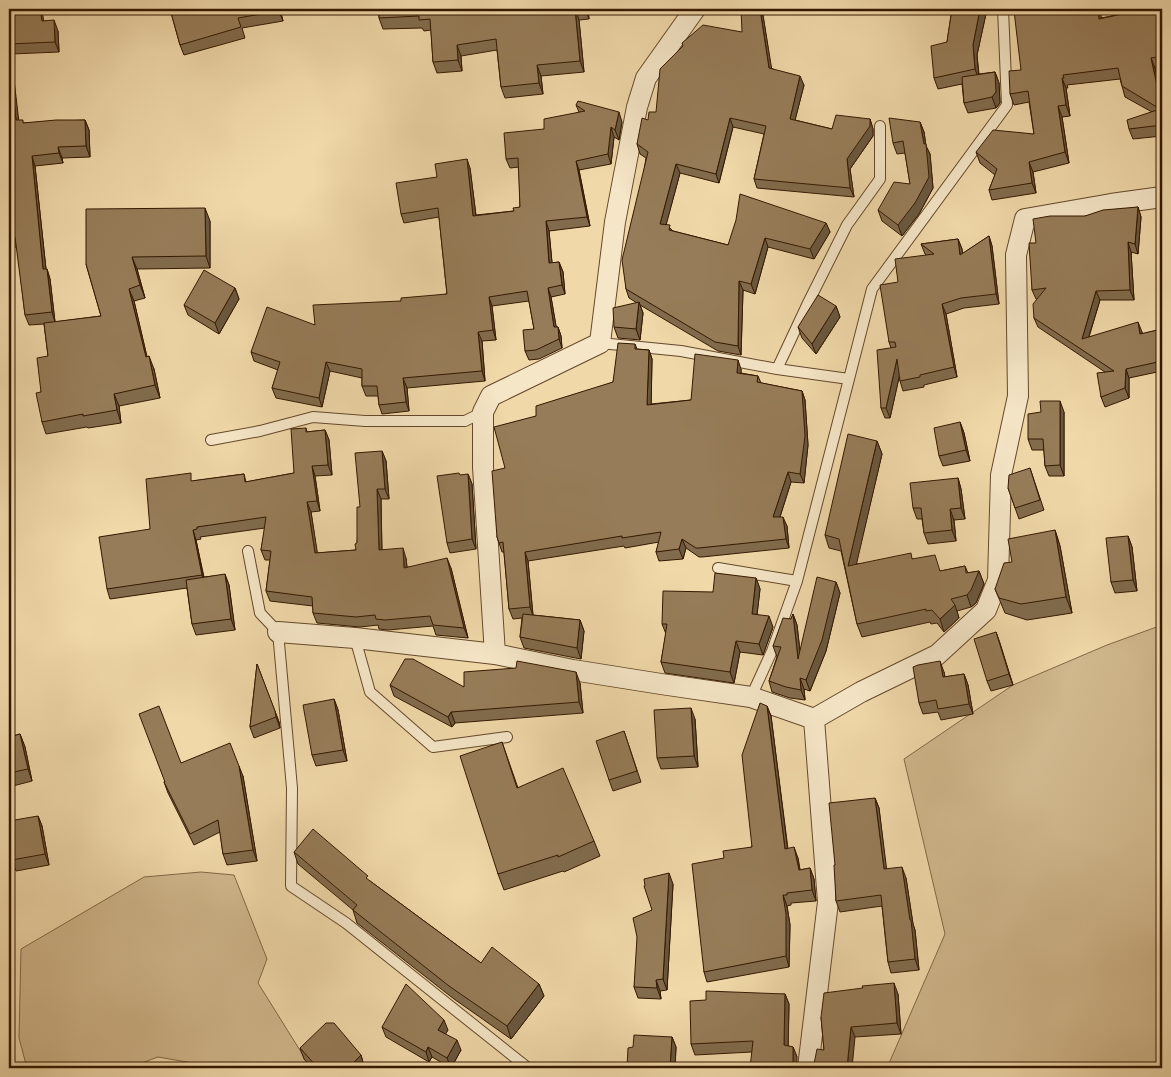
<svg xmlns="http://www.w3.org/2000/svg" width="1171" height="1077" font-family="Cardo,serif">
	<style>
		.green { fill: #d0b78c; stroke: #826846 }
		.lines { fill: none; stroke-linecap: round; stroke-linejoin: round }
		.lane-casing { stroke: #64482a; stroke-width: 12 }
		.street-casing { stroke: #64482a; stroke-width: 22 }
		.lane { stroke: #f5e6c7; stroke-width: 10 }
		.street { stroke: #f5e6c7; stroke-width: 20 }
		.wall { fill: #816b4c; stroke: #351800 }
		.shaded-wall { fill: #69573e; stroke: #351800 }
		.building { fill: #967c58; stroke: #351800 }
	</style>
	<rect width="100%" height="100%" fill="#f0d8a9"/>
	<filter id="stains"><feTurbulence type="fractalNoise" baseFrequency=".004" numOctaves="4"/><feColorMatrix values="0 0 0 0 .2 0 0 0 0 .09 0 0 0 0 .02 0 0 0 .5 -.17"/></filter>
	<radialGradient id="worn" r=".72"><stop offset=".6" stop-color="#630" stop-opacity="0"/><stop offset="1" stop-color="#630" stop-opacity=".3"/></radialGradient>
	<!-- green -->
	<path class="green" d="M1162,625V1068H887L945,934L904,759L1013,685L1107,645Z
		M201,872L234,875L267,959L258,983L311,1068H221L158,1057L128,1068H27L19,1038L21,949L144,877Z"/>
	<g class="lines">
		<!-- lane casing -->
		<g class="lane-casing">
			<path id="lane" d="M600,343L681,351L777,369L849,379L872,289L1007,105L1003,9
				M777,369L807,305L847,225L880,179V126
				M211,440L260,431L313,417L365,421H465L483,412
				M248,551L260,613L278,632L292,788L291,886L346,923L528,1068
				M718,568L797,581
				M355,638L370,692L433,747L507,737
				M751,697L772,651L797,581L849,379"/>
		</g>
		<!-- street casing -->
		<g class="street-casing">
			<path id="street" d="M695,9L646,78L637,107L615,222L600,343L491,396L483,412V467L495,654L573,670L661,684L751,697L814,719L861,692L937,655L986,610L998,580L1001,475L1018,396L1016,255L1025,219L1111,204L1162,197
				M278,632L355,638L495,654
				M808,1068L828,902L814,719"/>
		</g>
		<!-- lane -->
		<use href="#lane" class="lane"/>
		<!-- street -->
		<use href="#street" class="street"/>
	</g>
	<!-- wall -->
	<path class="wall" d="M9,9L44,21L58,31L59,52L11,54L18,120L24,123L85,120L89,130L90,157L62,158L63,163L35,166L46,269H47L50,279L55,322L101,316L86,264L210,221V268L137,269L145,298L134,301L147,357L154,369L160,398L119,406L121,423L88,428L87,427L46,434L42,422L41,392L48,356L44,324L29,325L25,315L17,247L9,248Z
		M170,9H280L283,21L242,28L245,38L184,55L180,45Z
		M379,9H588L589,19L579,20L584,72L541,76L543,94L505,98L501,87L497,50L461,56L462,71L437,73L433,62L431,30L424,31L422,28L383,29L379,18Z
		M762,9L771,68L804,85L795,120L832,129L870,119L873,129V136L850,169L854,197L757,188L754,179L764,134L733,127L719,183L680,173L666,224L673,231L728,245L826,223L830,232L814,259L768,247L755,294L743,290L741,355L718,351L640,305L643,313L640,340L618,338L614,327L637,303L629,298L626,289L646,158L640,154L637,144L648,120L742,32Z
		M952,9H987L977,55L979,74L995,72L999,83L1000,103L996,108L968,113L964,103L962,84L938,89L934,78L947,42Z
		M1035,9H1100L1101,18L1146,9L1148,14L1161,12L1162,14V67L1155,68L1162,102V136L1133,139L1129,129L1152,112L1125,97L1122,86L1120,79L1067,85L1068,88H1066L1070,116L1062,117L1069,163L1033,172L1036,193L992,200L989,190L995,175L980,163L976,152L1034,134L1029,102L1014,105L1010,94L1021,70Z
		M576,105L622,122L619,140L614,137L611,164L579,170L590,226L549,231L552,263L559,262L563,272L565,294L551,297L556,327H558L561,336L562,348L539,359L529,360L525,351L534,329L529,301L492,306L496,340L482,341L485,381L407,388L409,411L382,414L379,405L378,396H366L362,386V378L330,371L322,407L276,398L272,388L278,370L254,361L251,352L315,325L401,301L447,294L439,217L404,223L401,214L437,177L470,168L476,215L514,211L520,207L519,167L510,168L506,159L544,129L579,112Z
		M920,122L924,132L926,146L930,154L933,188L919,214L902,236L882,221L878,210L910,184L905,153L897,154L893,143Z
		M1138,207L1141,217L1138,254L1131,252L1134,300H1100L1089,337L1142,332V334L1162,329V371L1129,378V398L1105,407L1101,397L1105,372L1038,327L1034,318L1037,299H1036L1032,290L1036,243L1085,216Z
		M989,236L992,246L999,304L964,308L946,314L957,377L924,385V387L903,391L900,381L899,377L890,418H885L881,408L891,348L889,342L898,282L926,255L925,254L921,244L958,239L962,249V254Z
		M235,288L239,299L219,334L188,315L184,305Z
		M836,306L840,317L816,354L802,338L798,327Z
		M635,344L637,349L649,350L652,359L651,404L691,400L741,369V373L758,376L761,383L802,391L805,400L808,445L804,483L791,482L780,517L787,526L789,548L702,557H699L686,548L683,559L659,561L656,552L659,542L625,548L624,546L528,561L533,615L580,620L584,631L581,659L524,648L520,637L522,618L513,619L509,609L504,552H502L497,537L505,468L536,416L613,382Z
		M1064,412V476H1049L1045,466L1044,450H1032L1028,439Z
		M960,422L964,433L970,461L943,466L939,456Z
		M306,428L307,432L325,430L329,440L332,475L315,476L320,511L311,512L317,553L356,550L357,543L360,507L382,451L386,461L389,499H381L382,550L406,558L407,567L451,568L468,638L436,635L433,626L388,630L379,629L378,625L360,627L317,623L313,613V606L270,601L266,591L270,560H265L261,550L265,528L200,537L201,539L196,540L204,577L225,575L229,585L235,630L196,635L192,624L187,588L110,599L107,589L150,529L193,481L244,474L246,482L294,473Z
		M877,441L882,454L856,564L913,559L941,571L965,566L968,573L979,571L984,584L976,603L971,607L957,611L959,618L944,632L937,623L931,624L930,622L862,637L857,624L841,551L829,548L825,535Z
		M1030,468L1044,510L1019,519L1008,488Z
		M468,474L472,484L476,549L450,553L447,543Z
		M958,478L961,489L965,519L954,520L956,541L928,544L924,533L922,519H917L913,508Z
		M1055,530L1060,546L1072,613L1027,620L1005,613L995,589L1012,562Z
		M1128,536L1132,547L1137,591L1115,593L1111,582Z
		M756,578L760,589L757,614L773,627L763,655L740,652L734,683L665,673L661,662L666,634L662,624L713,592Z
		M836,582L840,593L826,651L810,691L804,689L805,700L790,698L772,692L769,681L777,657L773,646L791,619L793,614L797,625L800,651Z
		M996,632L1013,685L991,691L987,681Z
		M257,664L279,722L280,728L254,738L250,727Z
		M944,672L945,677L964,674L968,685L973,714L941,720L938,712L923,714L919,703Z
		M580,683L583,713L455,723L452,727L394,696L390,685L464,687Z
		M334,699L338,710L347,761L316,766L312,755Z
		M767,706L771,716L788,849L798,858L800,870L810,868L814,879L816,901L791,903V905L787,906L790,925L789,967L707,982L704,972L724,858L752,847Z
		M695,719L698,767L661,769L657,758Z
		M624,731L641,782L613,791L609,780Z
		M20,734L25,747L32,781L9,787V737Z
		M502,742L518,788L594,841L600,856L564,872L563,871L504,890L498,874Z
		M181,763L243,776L257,861L227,865L223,854L220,832L194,845L168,793L164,782Z
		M875,798L879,808L886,869L906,878L913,924L915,930L919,970L891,973L888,962L882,906L840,912L836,901L835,865Z
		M38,816L42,826L49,865L16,871L12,860Z
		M294,852L370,881L481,963L539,984L544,996L511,1039L454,999L357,923L353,910L298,864Z
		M673,884L667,990L660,991L661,999L638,998L634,987L652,910Z
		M785,994L789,1004L788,1046L793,1047L797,1057L752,1052L695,1055L691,1044L706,1000Z
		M898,994L901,1034L855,1037L809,1068L814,1064L824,1050L821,1017Z
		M382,1027L448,1030L445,1034L461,1050L451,1068L432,1057L429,1062L386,1037Z
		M672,1037L676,1047L675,1068H628L627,1066L633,1047Z
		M300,1048L361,1055L364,1066L362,1068H312L304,1059Z"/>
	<!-- shaded-wall -->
	<path class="shaded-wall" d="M40,9H42L45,31L42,21Z
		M278,9H280L283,21L279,11Z
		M575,9L579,20L584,72L580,61Z
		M585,9H588L589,19Z
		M760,9H762L773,77L769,68Z
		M980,9H987L977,55L979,80L975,69L973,45Z
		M1098,9H1100L1103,29L1099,19Z
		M54,20L58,31L59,52L55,42Z
		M457,45L461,56L462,71L458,60Z
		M9,48L11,54L20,131L16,120L9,59Z
		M1151,58L1155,68L1162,102V109Z
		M537,65L541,76L543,94L539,83Z
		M995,72L999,83L1000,103L996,108L992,97Z
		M800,76L804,85L793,128L790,119Z
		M1062,78L1066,88L1070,116L1066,105Z
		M1058,106L1062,117L1069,163L1065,152Z
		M619,112L622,122L619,140L615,130Z
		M730,118L733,127L719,183L716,174Z
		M870,119L873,129V136L850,169L854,197L850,188L847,159Z
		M85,120L89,130L90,157L86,146Z
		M920,122L924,132L926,146L930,154L933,188L919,214L902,236L898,225L924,144Z
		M611,127L614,137L611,164L608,154Z
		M58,147L62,158L63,163L59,153Z
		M32,156L35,166L47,279L43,269Z
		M467,159L470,168L477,225L473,216Z
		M576,161L579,170L590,226L587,217Z
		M1029,162L1033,172L1036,193L1032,183Z
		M676,164L680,173L664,233L660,224Z
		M1138,207L1141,217L1138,254L1135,244Z
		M205,208L210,221V268L206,256Z
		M546,221L549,231L553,273L549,263Z
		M826,223L830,232L814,259L810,249Z
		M989,236L992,246L999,304L996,294Z
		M765,238L768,247L755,294L751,284Z
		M958,239L962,249L964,265L960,255Z
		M1128,242L1131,252L1134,300L1130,290Z
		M132,257L137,269L145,298L140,285Z
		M559,262L563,272L565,294L562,285Z
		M47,269L50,279L55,322L52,312Z
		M739,281L743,290L741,355L738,346Z
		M235,288L239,299L219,334L215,323Z
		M548,288L551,297L558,337L554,327Z
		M129,289L134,301L150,370L146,357Z
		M1096,291L1100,300L1085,349L1082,339Z
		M489,297L492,306L496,340L493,330Z
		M639,302L643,313L640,340L636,329Z
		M942,304L946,314L957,377L954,367Z
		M836,306L840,317L816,354L812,344Z
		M1138,322L1142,332L1143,344L1140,334Z
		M558,327L561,336L562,348L559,339Z
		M478,332L482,341L485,381L482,371Z
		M649,350L652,359L651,414L647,405Z
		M149,356L154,369L160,398L155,385Z
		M897,359L901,369L890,418L886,408Z
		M738,360L741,369V382L737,373Z
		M326,362L330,371L322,407L319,398Z
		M1126,369L1129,378V398L1125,388Z
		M403,378L407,388L409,411L406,402Z
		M802,391L805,400L808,445L804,483L800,474Z
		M114,394L119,406L121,423L117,410Z
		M1060,401L1064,412V476L1060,465Z
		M960,422L964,433L970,461L966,450Z
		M325,430L329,440L332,475L328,465Z
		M877,441L882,454L853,579L848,566Z
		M382,451L386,461L389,499L385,489Z
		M312,466L315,476L320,511L317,501Z
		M788,472L791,482L777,526L773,517Z
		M468,474L472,484L476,549L472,539Z
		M958,478L961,489L965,519L961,508Z
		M377,489L381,499L382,560L379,550Z
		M307,502L311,512L319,563L315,553Z
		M950,509L954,520L956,541L952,530Z
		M783,517L787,526L789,548L786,539Z
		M193,530L196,540L205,585L202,575Z
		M1055,530L1060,546L1072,613L1066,597Z
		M1128,536L1132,547L1137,591L1133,580Z
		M682,539L686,548L683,559L679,549Z
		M403,548L406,558L408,578L404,568Z
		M525,552L528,561L533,616L530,607Z
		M447,558L451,568L468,638L464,628Z
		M979,571L984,584L976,603L971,607L967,595Z
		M225,574L229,585L235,630L231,619Z
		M756,578L760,589L756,624L752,614Z
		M836,582L840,593L826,651L810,691L806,680Z
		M955,605L959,618L944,632L940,619Z
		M793,614L797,625L802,670L798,659Z
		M769,616L773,627L763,655L759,644Z
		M580,620L584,631L581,659L577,648Z
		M996,632L1000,643L1013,685L1009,674Z
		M736,641L740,652L734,683L730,672Z
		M940,661L944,672L947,688L943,677Z
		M576,672L580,683L583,713L579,702Z
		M964,674L968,685L973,714L969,704Z
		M800,678L804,689L805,700L801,690Z
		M334,699L338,710L347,761L343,750Z
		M767,706L771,716L789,860L785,849Z
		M691,708L695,719L698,767L694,756Z
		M275,711L279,722L280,728L276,717Z
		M451,712L455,723L452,727L448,717Z
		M20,734L25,747L32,781L28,769Z
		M239,766L243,776L257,861L253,850Z
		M875,798L879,808L888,880L884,869Z
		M38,816L42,826L49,865L45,854Z
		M794,847L798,858L802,881L799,870Z
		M902,867L906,878L913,924L915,930L919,970L915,959Z
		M810,868L814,879L816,901L812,890Z
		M669,873L673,884L667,990L663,979Z
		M783,895L787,906L790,925L789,967L786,956Z
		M656,980L660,991L661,999L657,988Z
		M894,983L898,994L901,1034L897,1023Z
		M539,984L544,996L511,1039L507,1026Z
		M785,994L789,1004L788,1056L784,1045Z
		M444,1020L448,1030L442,1040L438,1030Z
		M851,1027L855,1037L852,1068H847Z
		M672,1037L676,1047L675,1068H670Z
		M457,1040L461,1050L451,1068L447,1058Z
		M428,1047L432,1057L429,1062L426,1052Z
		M793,1047L797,1057V1068L793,1062Z
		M361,1055L364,1066L362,1068H348Z"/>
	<!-- building -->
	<path class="building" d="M9,9H40L42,21L54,20L55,42L9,44Z
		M170,9H278L279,11L238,18L241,27L180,45Z
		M379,9H576H575L580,61L537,65L539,83L501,87L496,39L457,45L458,60L433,62L430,19L419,20V16L379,18Z
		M741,9H760L769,68L800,76L790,119L832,129L836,115L870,119V126L847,159L850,188L754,179L766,126L730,118L716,174L676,164L660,224L670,225L669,230L728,245L736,220L740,194L826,223L810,249L765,238L751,284L739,281L738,346L715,342L626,289L622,260L648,152L637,144L642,118L648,120L649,112H656L660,69L683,46L682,43L703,25L742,32Z
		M952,9H980L973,45L975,69L934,78L931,46L947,42Z
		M1035,9H1098L1099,19L1146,9L1148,14L1161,12L1162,16V32H1159L1162,48V56L1151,58L1162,108V125L1129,129L1127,120L1160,109L1122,86L1118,68L1063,75L1064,78H1062L1066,105L1058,106L1065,152L1029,162L1032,183L989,190L997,169L976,152L993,130L1034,134L1028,91L1010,94L1009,71L1021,70L1014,11Z
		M9,59L16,120H23V123L56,120H85L86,146L58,147L59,153L32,156L43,269H47L52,312L25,315L15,237H9Z
		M995,72L996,92L992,97L964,103L962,77Z
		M578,101L619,112L615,130L611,127L608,154L576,161L587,217L546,221L549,263L559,262L562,285L548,288L554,327H558L559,339L536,350L525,351L523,330L534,329L527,291L489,297L493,330L478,332L482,371L403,378L406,402L379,405L377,386H362V369L326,362L319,398L272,388L280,362L251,352L267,307L315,325L313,305L401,301V298L447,294L438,208L401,214L396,183L437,177L435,164L467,159L473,216L514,211L513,208L520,207L518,158L506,159L504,133L544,129V119L585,111L576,105Z
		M889,118L920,122L924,144H926L929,177L915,203L898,225L878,210L894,182L910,184L903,141L893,143Z
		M1138,207L1135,244L1128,242L1130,290L1096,291L1082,339L1138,322L1140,334L1162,329V361L1126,369L1125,388L1101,397L1097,373L1114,371L1034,318L1033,304L1046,288L1032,290L1029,243H1036L1033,219L1050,216H1085L1103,210Z
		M205,208L206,256L132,257L140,285L129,289L146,357L149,356L155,385L114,394L117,410L83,416V414L42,422L36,393L41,392L37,358L48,356L44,323L101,316L86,264V209Z
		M1162,234V246L1157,235Z
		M989,236L996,294L961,298L942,304L954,367L920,375V377L900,381L897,359L886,408H881L877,350L896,347L895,342H889L880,285L898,282L895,259L934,254L921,244L958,239L960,255Z
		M204,270L235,288L215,323L184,305Z
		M818,295L836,306L812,344L798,327Z
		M639,302L636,329L614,327L613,308Z
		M618,343L635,344V349L649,350L647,405L691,400L695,354L738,360L737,373L758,376L757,382L802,391L805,436L800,474L788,472L773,517H783L786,539L699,548H696L682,539L679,549L656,552L661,532L622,538V536L525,552L530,607L509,609L503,542L499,543L497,537L492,471L505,468L494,427L536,416V406L613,382Z
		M1040,401H1060V465L1045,466L1043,439H1028V414L1041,412Z
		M960,422L966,450L939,456L934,428Z
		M306,428V432L325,430L328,465L312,466L317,501L307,502L315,553L356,550L355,544L357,543V507H360L355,453L382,451L385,489H377L379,550L403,548L404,568L447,558L464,628L433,625L430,616L385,620L376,619L375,615L356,617L313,613L312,597L266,591L271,551L261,550L266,517L197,527V529L193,530L202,575L107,589L99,537L150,529L146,479L191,473V481L244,474L245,482L294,473L291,429Z
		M848,434L877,441L848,566L911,553L912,559L935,555L940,571L965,566L966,573L979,571L971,590L967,595L951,599L955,605L940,619L932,610L926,611V609L857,624L839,539L825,535Z
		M1030,468L1040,500L1015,508L1008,488L1009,475Z
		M459,473L460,475L468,474L472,539L447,543L437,476Z
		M958,478L961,508L950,509L952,530L924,533L921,508H913L910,483Z
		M1055,530L1066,597L1021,604L999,598L995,589L1004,563L1012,562L1008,539Z
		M1128,536L1133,580L1111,582L1106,538Z
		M715,573L756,578L752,614L769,616L759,644L736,641L730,672L661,662L667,624H662L663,591L713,592Z
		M225,574L231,619L192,624L186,580Z
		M817,577L836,582L822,640L806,680L800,678L801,690L786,687L769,681L781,647L773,646L783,618L791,619L793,614L798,659Z
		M523,614L580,620L577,648L520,637Z
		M996,632L1009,674L987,681L974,639Z
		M405,659H413L464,687V672L516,668L517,661L576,672L579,702L451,712L448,717L390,685Z
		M940,661L943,677L964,674L969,704L938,709L936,700L919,703L913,667L918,665Z
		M257,664L275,711L276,717L250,727Z
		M334,699L343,750L312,755L303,705Z
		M760,703L767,706L785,849L794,847L799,870L810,868L812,890L787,893V895H783L786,914V956L704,972L692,864L724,858L723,851L752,847L742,755Z
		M159,706L181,763L230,743L239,766L253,850L223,854L218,820L190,834L164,782H165L139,714Z
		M691,708L694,756L657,758L654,710Z
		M624,731L637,771L609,780L596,741Z
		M20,734L28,769L9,773V737Z
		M502,742L517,788L563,768L594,841L558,857V855L498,874L460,756Z
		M875,798L884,869L902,867L910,920H911L915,959L888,962L881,895L836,901L834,865H835L829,803Z
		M38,816L45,854L12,860L9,843V821Z
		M313,829L368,876L366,878L481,963L492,947L539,984L507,1026L449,986L353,910L357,905L294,852Z
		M669,873L663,979L656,980L657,988L634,987L637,937L633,918L652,910L644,886H645L644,879Z
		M894,983L897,1023L851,1027L847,1068H807H809L814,1064L817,1049L824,1050L821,1017L824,993L863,988L862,986Z
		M406,984L444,1020L438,1030L457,1040L447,1058L428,1047L426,1052L382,1027Z
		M706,991L785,994L784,1045L793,1047V1062L797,1067L801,1068H750L753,1041L691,1044L690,1001L706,1000Z
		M326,1023H334L361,1055L348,1068H318L300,1048Z
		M634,1035L672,1037L670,1068L627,1066L628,1048L633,1047Z"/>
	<!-- margin -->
	<rect width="1171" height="1077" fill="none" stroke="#f0d8a9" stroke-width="30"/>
	<rect x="10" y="10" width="1151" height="1057" fill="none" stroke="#351800" stroke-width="2.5"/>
	<rect x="15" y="15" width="1141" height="1047" fill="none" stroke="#351800"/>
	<rect width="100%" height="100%" filter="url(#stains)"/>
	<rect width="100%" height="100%" fill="url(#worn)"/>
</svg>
